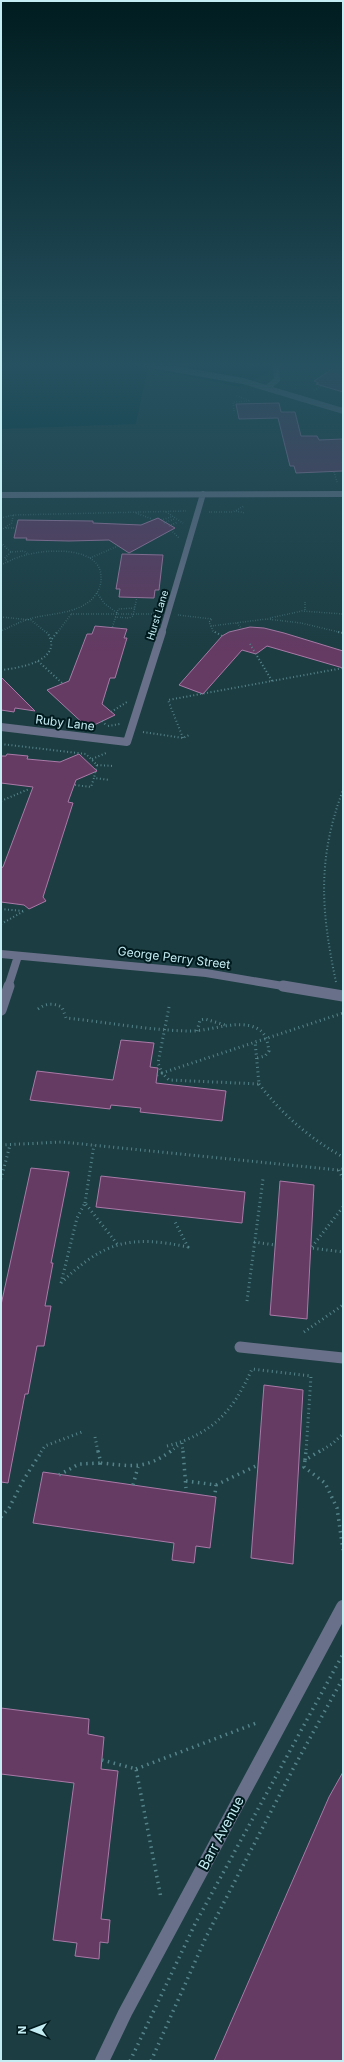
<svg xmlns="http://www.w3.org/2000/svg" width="344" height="2062" font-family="Inter,sans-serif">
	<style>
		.built { fill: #1c3d42 }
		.building { fill: #653a63; stroke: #a97aa7 }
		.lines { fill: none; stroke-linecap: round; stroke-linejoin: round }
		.path-far3 { stroke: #54848a; stroke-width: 1.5; stroke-dasharray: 0.5 2; stroke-linecap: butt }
		.path-far2 { stroke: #54848a; stroke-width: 2; stroke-dasharray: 1 2.5; stroke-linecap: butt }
		.path-far1 { stroke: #54848a; stroke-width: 3; stroke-dasharray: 1 3.5; stroke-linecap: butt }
		.path { stroke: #54848a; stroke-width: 3.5; stroke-dasharray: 1.5 4.5; stroke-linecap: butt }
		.minor-far3 { stroke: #687189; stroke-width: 6 }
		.minor-far2 { stroke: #687189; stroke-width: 8 }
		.minor-far1 { stroke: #687189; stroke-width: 11 }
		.minor { stroke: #687189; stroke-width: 14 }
		.labels { text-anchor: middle; stroke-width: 4; stroke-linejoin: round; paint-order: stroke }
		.far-street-label { font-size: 10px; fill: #c4edf3; stroke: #001a1e }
		.street-label { font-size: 12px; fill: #c4edf3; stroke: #001a1e }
		.near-street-label { font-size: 14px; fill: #c4edf3; stroke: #001a1e }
	</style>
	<rect width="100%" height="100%" fill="#00353b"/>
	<!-- built -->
	<path class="built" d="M273,363H343V2061H1V429L136,424L148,368L239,387L268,373Z"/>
	<!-- building -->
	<path class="building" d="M341,363H343V392L316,384L319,383L314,381Z
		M279,403L281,412H295L301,436H317L319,440L343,439V471L296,473L294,466H290L278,418L239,419L236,404Z
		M158,518L175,528L129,553L109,540L69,541L26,540L27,538H14L18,520L93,521V523L141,525Z
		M122,554L163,555L159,590H155L154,598L119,597L120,589H116Z
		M95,626L127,629L124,638H127L115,678H110L102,704L115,715L88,728L47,690L69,681L87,634H92Z
		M250,627L264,628L284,633L343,651V668L267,646L256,654L242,650L203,694L179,685L222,636L229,632Z
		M1,677L35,711L15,708L14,712L1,710Z
		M7,754L28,756L27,759L60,762L79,754L97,771L76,780L68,802L73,803L43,897L46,901L29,909L24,905L1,902V868L3,867L33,787L1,783V756H6Z
		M121,1040L154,1043L150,1067L158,1068L156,1083L226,1091L222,1121L140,1112L141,1108L111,1105L110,1109L30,1100L37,1071L113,1080Z
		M31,1168L69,1172L51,1263H53L45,1306H51L44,1346H37L28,1394H25L8,1483L1,1482V1305Z
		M101,1176L245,1192L242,1223L96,1207Z
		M280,1181L314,1185L307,1319L270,1315Z
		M264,1385L303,1390L293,1564L251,1558Z
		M43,1472L216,1497L210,1548L196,1546L194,1563L172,1560L174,1543L33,1523Z
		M1,1708L89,1719L88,1734L104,1737L101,1769L118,1771L101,1919L110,1920L108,1943L100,1942L99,1959L75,1956L77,1943L53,1940L74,1783L1,1774Z
		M343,1772V2061H214L329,1797Z"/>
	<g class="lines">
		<!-- path-far3 -->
		<path class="path-far3" d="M295,364L314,370
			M223,365L236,363
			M314,390L321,386
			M234,411L233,402L250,401L235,395
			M334,472L337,482
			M236,511L245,513
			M166,512L183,523
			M209,512H233L244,506
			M136,513L152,519
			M1,518L13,515L186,511
			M161,520L171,517
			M164,523L174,519
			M169,526L178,522
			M6,528H16
			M1,530L12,523L13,515
			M171,530L179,538
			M1,543L11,552
			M90,558L118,546
			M8,562L5,558L11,552L24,551L28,554
			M1,565C9,561 17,557 26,555C47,549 101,546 101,577C102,586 96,596 90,601C72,615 49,613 29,619C19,622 10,627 1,631
			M97,593L105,604L117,613L112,628
			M305,602V611
			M117,613L118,609L135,608
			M71,614H155
			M178,615L212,619L209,622L211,626L267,619L301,623L343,633
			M1,617L31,620L47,633
			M115,617L129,618L133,616L137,597
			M270,618L302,611L343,614
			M237,623L241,628
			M211,626L213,631L216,633
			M57,633L72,613"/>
		<!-- path-far2 -->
		<path class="path-far2" d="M215,632L222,636
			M338,632L343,633
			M52,639L57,632
			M250,644L272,681
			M38,661L63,684
			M1,670C21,668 65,660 47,632
			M111,712L127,702
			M102,721L107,726
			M108,726L120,724
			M143,732L183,738L189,735
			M183,738L168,700L343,668
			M1,744L86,754L97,765L94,778
			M92,759L106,753
			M97,765L114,766
			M75,785L91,787L94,778L110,780
			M1,801L29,789
			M1,811V822
			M1,909L23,911
			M1,924L24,911
			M336,982C321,911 317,859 343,790"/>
		<!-- path-far1 -->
		<path class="path-far1" d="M169,1007L158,1063L162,1073L343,1013
			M38,1009C46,1003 53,1003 62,1007L66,1018C106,1022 147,1030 187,1031C208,1032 230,1021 251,1026C265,1030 267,1038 269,1051L265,1056L257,1058
			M197,1031L200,1020L205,1019L225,1025
			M157,1075L162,1073L169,1080L259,1084L255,1041
			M259,1084C283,1115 309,1138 343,1157
			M1,1145L62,1142L338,1170L343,1169
			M339,1170L343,1179
			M1,1179L10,1145
			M85,1203L94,1145
			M343,1207L311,1248L343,1252
			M254,1242L275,1245
			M61,1283C104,1241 130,1235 188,1247L175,1222
			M61,1283L77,1218L85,1203L118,1245
			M247,1301L263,1179
			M304,1332L343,1305
			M95,1437L98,1452
			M182,1443L183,1452
			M167,1446C213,1434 233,1411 252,1369L311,1376L306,1452
			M41,1452L45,1446L82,1432
			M170,1452L180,1444
			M319,1452L332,1444L343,1434"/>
		<!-- path -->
		<path class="path" d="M98,1451L101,1463C131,1466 145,1470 171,1451
			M183,1451L186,1488
			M320,1451L305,1460L304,1467L325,1483L337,1508L343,1550
			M305,1460L306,1451
			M59,1475L79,1464L101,1463
			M186,1481L216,1485L215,1494
			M133,1485L138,1467
			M216,1485L258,1465
			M1,1517L9,1508L24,1479L42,1451
			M102,1760L136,1769L161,1898
			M136,1769L259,1722
			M130,2061L195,1924L343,1654
			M151,2061L206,1937L293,1769L343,1678"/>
		<!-- minor-far3 -->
		<path class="minor-far3" d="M140,363L243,381L343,411
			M268,387L277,380L276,367L278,363
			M1,495L343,494
			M162,633L203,494"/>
		<!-- minor-far2 -->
		<path class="minor-far2" d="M1,727L127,742L162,632
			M1,954L206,973L289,987
			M8,987L18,956"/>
		<!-- minor-far1 -->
		<path class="minor-far1" d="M283,986L343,996
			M1,1010L9,986
			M240,1347L343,1358"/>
		<!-- minor -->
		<path class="minor" d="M102,2061L125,2013L343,1607"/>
	</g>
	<!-- sky -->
	<linearGradient id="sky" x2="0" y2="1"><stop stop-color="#001d20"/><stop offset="0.56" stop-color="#265160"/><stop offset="1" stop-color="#265160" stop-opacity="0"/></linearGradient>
	<rect width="344" height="652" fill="url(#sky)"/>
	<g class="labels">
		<!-- far-street labels -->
		<g class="far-street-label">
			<text transform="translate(157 615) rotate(-73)" y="4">Hurst Lane</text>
		</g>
		<!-- street labels -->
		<g class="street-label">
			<text transform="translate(65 723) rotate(7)" y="4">Ruby Lane</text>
			<text transform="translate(174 958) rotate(7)" y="4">George Perry Street</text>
		</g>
		<!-- near-street labels -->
		<g class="near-street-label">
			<text transform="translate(221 1833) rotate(-62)" y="5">Barr Avenue</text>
		</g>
	</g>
	<!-- border -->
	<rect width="344" height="2062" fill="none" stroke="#c4edf3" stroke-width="4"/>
	<!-- north arrow -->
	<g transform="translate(32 2030) rotate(270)" stroke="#001a1e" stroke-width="3" paint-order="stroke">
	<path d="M0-3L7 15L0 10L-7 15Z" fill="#c4edf3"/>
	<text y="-6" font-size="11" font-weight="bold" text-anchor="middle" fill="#c4edf3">N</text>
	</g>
</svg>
